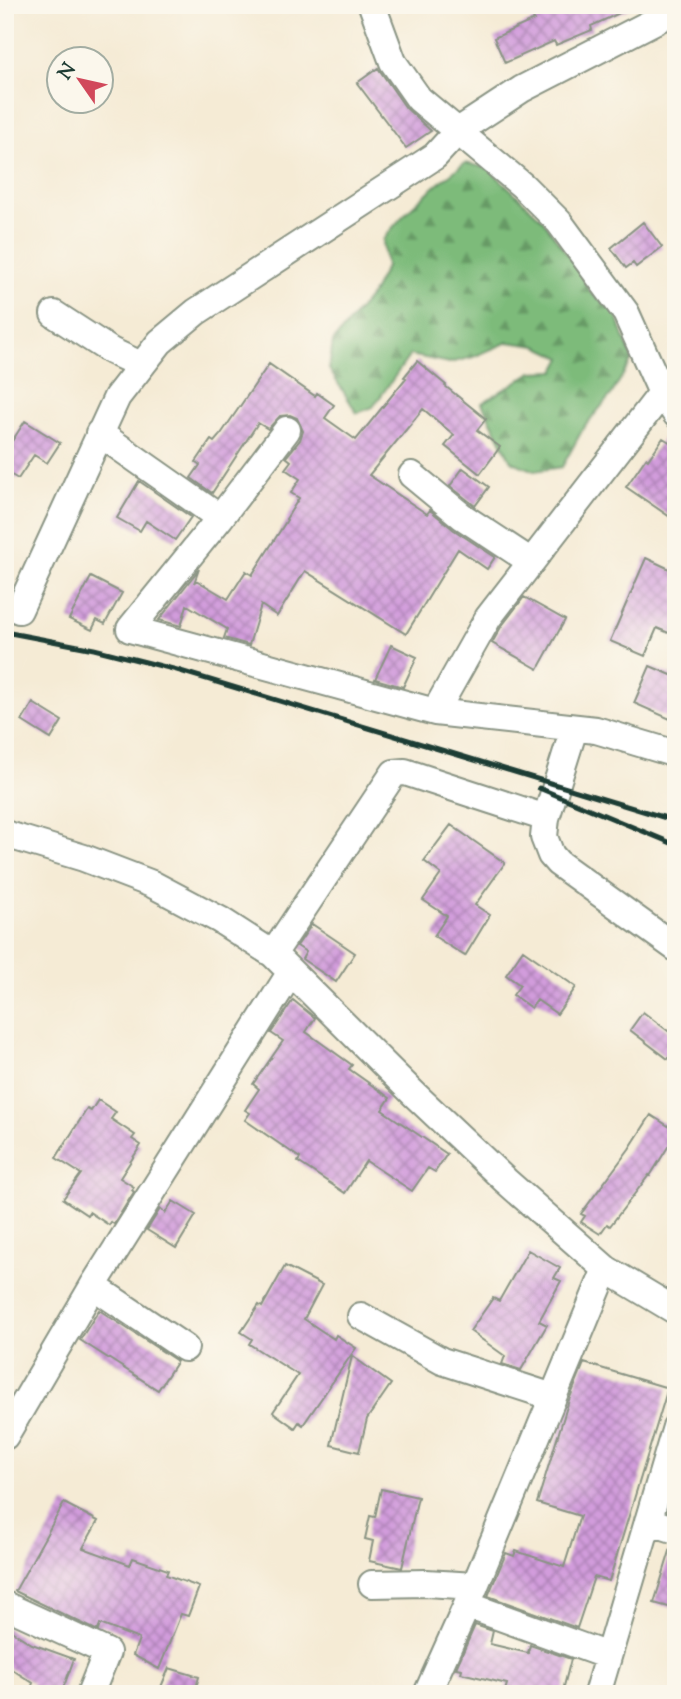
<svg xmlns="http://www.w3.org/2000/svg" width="681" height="1699" font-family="'Sorts Mill Goudy',serif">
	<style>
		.forest { fill: url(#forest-firs); stroke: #4e7c57; stroke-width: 2 }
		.building { fill: url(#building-cross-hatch) }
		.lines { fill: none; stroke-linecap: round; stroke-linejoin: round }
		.minor-casing { stroke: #8a9484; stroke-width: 30 }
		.minor { stroke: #fff; stroke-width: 26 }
		.rail { stroke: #1f3d34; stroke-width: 5 }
	</style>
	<defs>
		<pattern id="forest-firs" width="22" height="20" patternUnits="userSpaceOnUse" patternTransform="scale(1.75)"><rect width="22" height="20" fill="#7dbb7a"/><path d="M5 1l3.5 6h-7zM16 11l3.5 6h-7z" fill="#669965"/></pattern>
		<pattern id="building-cross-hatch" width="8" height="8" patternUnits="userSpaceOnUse" patternTransform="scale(1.75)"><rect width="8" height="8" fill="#d29cdc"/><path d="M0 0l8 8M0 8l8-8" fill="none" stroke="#aa80b3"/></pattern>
	</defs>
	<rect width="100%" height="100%" fill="#fbf7ec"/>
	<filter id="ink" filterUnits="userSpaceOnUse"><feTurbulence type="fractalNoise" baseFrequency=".0143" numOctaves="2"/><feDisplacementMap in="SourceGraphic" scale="14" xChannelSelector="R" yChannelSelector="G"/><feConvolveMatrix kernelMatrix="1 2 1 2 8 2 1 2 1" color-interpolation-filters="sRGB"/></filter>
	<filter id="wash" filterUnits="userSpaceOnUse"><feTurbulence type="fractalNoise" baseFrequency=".00686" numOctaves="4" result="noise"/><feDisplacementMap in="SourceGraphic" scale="28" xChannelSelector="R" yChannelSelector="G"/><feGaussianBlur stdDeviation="1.57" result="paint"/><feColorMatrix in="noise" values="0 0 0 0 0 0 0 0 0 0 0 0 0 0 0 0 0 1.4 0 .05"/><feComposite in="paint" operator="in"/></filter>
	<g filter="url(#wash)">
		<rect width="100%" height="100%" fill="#f5ebd5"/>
		<!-- forest -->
		<path class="forest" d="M465,163L488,168L542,219L575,265L591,293L616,313L632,360L611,395L584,427L562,467L534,471L511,461L482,403L532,372L555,371L562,358L537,346L508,342L473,357L450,363L410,355L373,407L357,413L329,369L333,342L372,294L386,267L383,240C406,209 434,186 465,163Z"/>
		<g id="blocks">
			<!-- building -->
			<path class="building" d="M528,5H637L591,26L592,30L556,45L554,41L505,63L494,38L534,20Z
				M378,68L406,108L431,131L406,148L357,83Z
				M643,222L662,247L636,267L633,263L626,268L611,248Z
				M417,361L446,385L445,386L486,419L477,430L500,447L480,474L445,446L454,435L423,409L369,475L427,514L430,510L454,530L495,557L487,569L458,549L406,634L305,571L277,616L261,605L249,645L224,638L227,629L187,605L181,626L159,620L199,569L194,583L196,580L228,599L246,571L252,575L287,520L286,519L299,498L291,493L300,479L285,469L291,461L286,457L300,440L303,431L297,418L290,415L280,416L268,429L258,423L212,493L191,478L200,465L196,462L211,440L214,442L221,434L269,364L315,396L317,393L334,405L325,418L356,440L406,378L404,377Z
				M25,421L60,443L47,463L34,455L18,479L5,471V452Z
				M663,438L676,446V521L626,487L646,458L648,460Z
				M463,468L489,487L475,506L450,486Z
				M139,481L191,517L175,540L146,521L140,531L117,518Z
				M646,558L676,572V636L657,628L645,656L610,641Z
				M91,577L122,593L105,624L97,620L92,630L69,619Z
				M524,597L565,620L538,669L492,643L501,627Z
				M391,645L417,657L403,687L375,679Z
				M650,666L676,677V705L670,719L634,703Z
				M33,703L62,721L51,739L22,721Z
				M451,825L505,863L475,905L490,915L465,956L434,936L447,916L423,900L441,874L424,861Z
				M312,924L355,953L336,982L302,959L306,952L297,946Z
				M523,950L576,987L557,1014L537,1000L531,1008L513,995L520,985L506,975Z
				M293,1000L315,1018L306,1032L352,1065L349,1069L390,1098L382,1110L447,1154L435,1172L428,1168L412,1191L366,1161L345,1193L298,1162L300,1158L245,1120L250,1113L245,1110L259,1089L253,1084L283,1041L271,1033Z
				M643,1012L676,1037V1049L668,1059L630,1030Z
				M98,1100L116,1112L111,1119L135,1135L132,1139L141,1145L120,1178L134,1187L132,1190L134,1192L114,1224L111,1222L109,1225L89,1212L87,1215L63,1199L81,1174L56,1158L87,1109L91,1111Z
				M651,1115L676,1131V1134L650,1176L649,1175L610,1226L607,1224L600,1234L581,1222L585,1216L581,1214L629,1149Z
				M173,1201L196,1215L176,1248L147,1230L160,1209L165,1213Z
				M528,1250L560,1268L554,1278L561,1281L539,1321L547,1325L521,1370L502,1364L505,1356L470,1331L493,1298L499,1301Z
				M285,1266L322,1285L304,1319L334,1339L336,1335L356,1348L303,1425L299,1422L295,1428L273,1412L298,1375L249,1344L252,1339L241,1332L259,1305L262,1307Z
				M99,1310L177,1361L158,1390L80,1340Z
				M352,1356L391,1384L367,1419L359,1452L331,1445Z
				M584,1363L668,1388L609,1581L594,1577L577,1628L488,1596L506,1553L514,1556L516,1551L564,1567L580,1516L537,1503L569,1400Z
				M381,1489L418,1497L402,1568L369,1561L373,1541L365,1539L370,1516L375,1517Z
				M64,1503L98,1521L83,1548L130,1565L133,1558L168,1570L166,1575L199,1587L188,1616L181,1614L159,1669L133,1655L139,1639L100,1624L98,1631L15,1591Z
				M671,1548L676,1549V1609L654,1603Z
				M475,1625L493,1631L490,1644L528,1653L530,1645L571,1659L562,1694H504L507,1684L461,1673L462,1669L456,1668Z
				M5,1627L32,1644L74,1659L61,1694H29L33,1683L5,1665Z
				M169,1668L199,1677L194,1694H158Z"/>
		</g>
	</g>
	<g filter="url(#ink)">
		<use href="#blocks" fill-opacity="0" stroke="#8a9484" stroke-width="2"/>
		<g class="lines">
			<!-- minor casing -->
			<g class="minor-casing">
				<path id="minor" d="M372,5L393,62L419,99L523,186L559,222L626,313L662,393L676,414
					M54,314L111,351L141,365
					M287,430L220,518L130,629L435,712L596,730L676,754
					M99,433L220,518
					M412,475L463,517L530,561
					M19,610L117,397L160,342L196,312L435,156L458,131L522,89L676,10
					M435,712L488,618L662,393
					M574,729L546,818L544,837L551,855L558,863L676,948
					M5,834L84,858L152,884L220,920L273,954L414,1094L506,1181L606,1269L676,1311
					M273,954L394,773L405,772L546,818
					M93,1286L185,1348
					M361,1316L442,1361L553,1397
					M5,1436L93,1286L291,972
					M648,1521L676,1530
					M372,1584L426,1583L475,1586
					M5,1605L107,1652L90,1694
					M467,1605L608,1656
					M427,1694L467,1605L606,1269
					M597,1694L676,1427"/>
			</g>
			<!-- minor -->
			<use href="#minor" class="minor"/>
			<!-- rail -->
			<path class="rail" d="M5,632L94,649L177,670L676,821
				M539,788L676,845"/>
		</g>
	</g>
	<!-- margin -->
	<rect width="681" height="1699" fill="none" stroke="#fbf7ec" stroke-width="28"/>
	<!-- north arrow -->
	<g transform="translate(80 80) rotate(304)"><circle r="33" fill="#fbf7ec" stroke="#a3ada2" stroke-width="2"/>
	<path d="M0-5L12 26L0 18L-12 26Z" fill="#d1495b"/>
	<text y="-10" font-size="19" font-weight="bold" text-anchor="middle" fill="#1f3d34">N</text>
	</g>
</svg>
